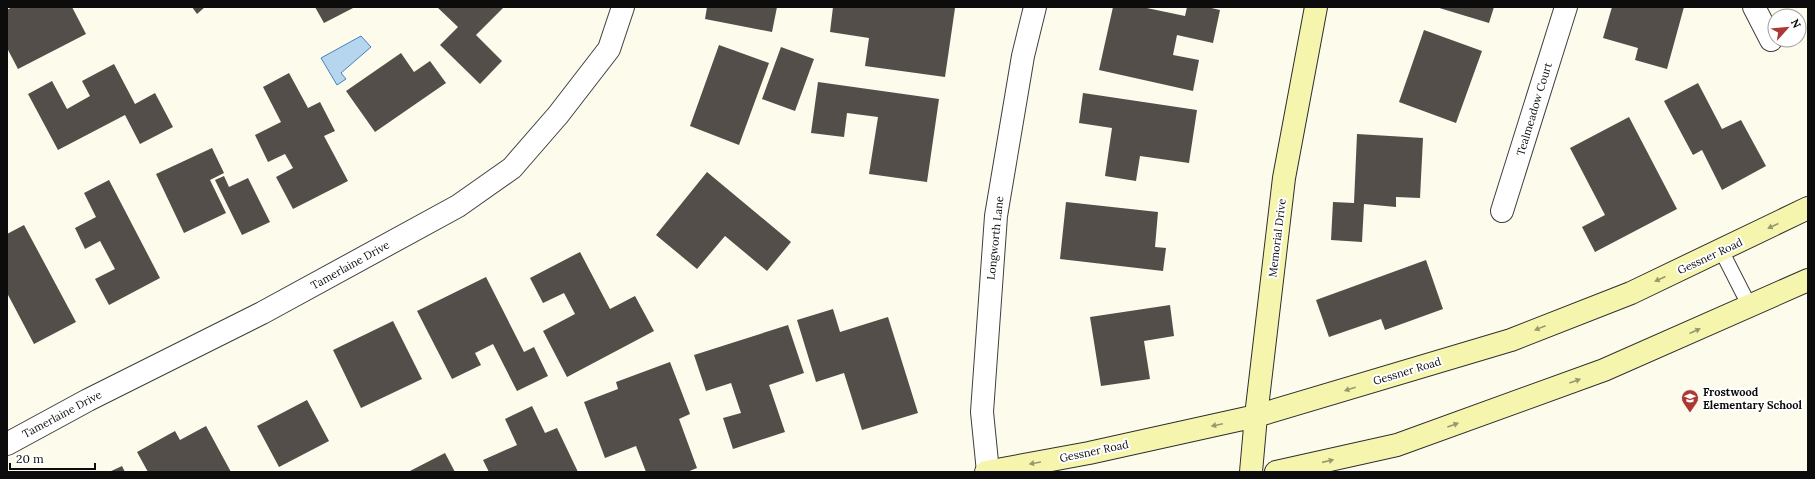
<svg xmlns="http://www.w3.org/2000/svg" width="1815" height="479" font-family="Lora,serif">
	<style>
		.water { fill: #b6d5ef; stroke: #4583be }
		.building { fill: #534e49 }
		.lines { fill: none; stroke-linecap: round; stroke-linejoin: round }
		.lane-casing { stroke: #3f3f3f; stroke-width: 16 }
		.street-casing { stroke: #3f3f3f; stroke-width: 24 }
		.secondary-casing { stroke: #2e2e2e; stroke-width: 24 }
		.lane { stroke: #fff; stroke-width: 14 }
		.street { stroke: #fff; stroke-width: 22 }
		.secondary { stroke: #f6f5ae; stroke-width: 22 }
		.oneway { fill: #98986d }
		.labels { text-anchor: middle; stroke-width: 4; stroke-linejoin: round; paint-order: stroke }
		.street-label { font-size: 11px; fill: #0c0c0c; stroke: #fff }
		.poi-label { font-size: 11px; font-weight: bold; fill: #0c0c0c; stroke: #fff; text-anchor: start }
	</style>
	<rect width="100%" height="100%" fill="#fdfbec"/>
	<!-- water -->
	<path class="water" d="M361,36L371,47L341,73L346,79L337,85L321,58Z"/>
	<!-- building -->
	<path class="building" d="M12,7H72L86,34L18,69L7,48V10Z
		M192,7H205L197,14Z
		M315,7H355L324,23Z
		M437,7H504L476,35L502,61L480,84L440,45L458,27Z
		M707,7H777L772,32L705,19Z
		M833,7L955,8L945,77L865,66L869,38L830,32Z
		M1113,7H1142L1185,16L1187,7H1207L1220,10L1213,43L1177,35L1173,55L1199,60L1193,91L1099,70Z
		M1436,7H1494L1489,23Z
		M1612,7H1684L1667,69L1635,60L1638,48L1603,38Z
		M1424,30L1482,51L1456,123L1399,102Z
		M719,45L769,63L739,145L690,126Z
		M781,47L814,59L795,111L762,99Z
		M401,53L414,72L430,61L446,83L375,132L346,91Z
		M114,64L135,104L155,93L173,127L140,144L125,115L58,150L28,94L52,81L67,109L90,96L82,81Z
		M289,73L308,108L320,102L335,131L324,136L348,181L293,209L276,177L293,168L285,154L268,162L255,135L281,122L263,87Z
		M818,82L939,99L927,182L869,174L878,117L847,113L844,137L811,133Z
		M1698,83L1722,129L1741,120L1766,166L1722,190L1702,150L1693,155L1664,101Z
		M1083,93L1197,110L1189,163L1140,156L1136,181L1105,176L1112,128L1079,123Z
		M1629,117L1677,209L1595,252L1582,227L1605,215L1570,148Z
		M1357,134L1423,138L1420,198L1396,197V207L1364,204L1362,242L1331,240L1333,202L1354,203Z
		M212,148L224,173L210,180L226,213L184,233L156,174Z
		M707,172L791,242L767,271L725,236L697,269L656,235Z
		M224,176L229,187L248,178L270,222L242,235L215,180Z
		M109,180L160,278L109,305L95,279L115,269L100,241L85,249L75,228L96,217L84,193Z
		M1066,202L1158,212L1155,247L1166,248L1163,271L1060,259Z
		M24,225L76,322L34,344L7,293V234Z
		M580,252L610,309L635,296L654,331L567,377L543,331L575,314L564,293L543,303L530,278Z
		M1426,260L1443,309L1385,330L1381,319L1329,337L1316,300Z
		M486,277L524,352L534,347L548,376L517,391L493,344L475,353L481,365L452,379L417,311Z
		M1170,305L1174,336L1144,341L1150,379L1101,386L1090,317Z
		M833,309L840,332L888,317L918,413L862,430L844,373L816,382L797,320Z
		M393,321L422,379L361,408L333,350Z
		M788,325L804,373L769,385L785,432L733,449L723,418L741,413L731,383L706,391L694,355Z
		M670,362L690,414L679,419L697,468L687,472H646L636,446L605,458L584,402L618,389L616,382Z
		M307,400L329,441L279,467L257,426Z
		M532,406L545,433L557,428L578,472H489L483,460L517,445L505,419Z
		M206,426L231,472H148L137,452L175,431L180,440Z
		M445,453L455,472H408Z
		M122,466L125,472H109Z"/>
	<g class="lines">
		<!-- lane casing -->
		<g class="lane-casing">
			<path id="lane" d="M1721,250L1750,307"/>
		</g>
		<!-- street casing -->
		<g class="street-casing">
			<path id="street" d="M1754,7L1771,40
				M1502,211L1566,7
				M7,444L88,400L262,313L458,206L512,168L558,115L609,49L623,7
				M988,472L982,412L996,216L1023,56L1035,7"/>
		</g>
		<!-- secondary casing -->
		<g class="secondary-casing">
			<path id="secondary" d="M986,472L1089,453L1256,416L1511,340L1631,293L1808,208
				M1251,472L1256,416L1284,178L1316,7
				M1276,472L1397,445L1604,370L1808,280"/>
		</g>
		<!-- lane -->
		<use href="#lane" class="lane"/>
		<!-- street -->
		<use href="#street" class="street"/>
		<!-- secondary -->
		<use href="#secondary" class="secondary"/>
	</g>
	<!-- one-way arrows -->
	<defs><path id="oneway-solid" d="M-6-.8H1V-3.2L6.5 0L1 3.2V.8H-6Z"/></defs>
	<g class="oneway">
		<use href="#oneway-solid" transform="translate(1773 226) rotate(155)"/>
		<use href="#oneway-solid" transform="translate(1660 279) rotate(155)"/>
		<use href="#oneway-solid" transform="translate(1540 328) rotate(158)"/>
		<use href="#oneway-solid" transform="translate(1695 331) rotate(-24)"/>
		<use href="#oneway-solid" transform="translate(1575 381) rotate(-20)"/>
		<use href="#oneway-solid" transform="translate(1350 389) rotate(163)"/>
		<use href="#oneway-solid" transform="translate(1217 425) rotate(168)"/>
		<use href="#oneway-solid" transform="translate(1453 425) rotate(-20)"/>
		<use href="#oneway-solid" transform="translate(1328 461) rotate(-13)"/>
		<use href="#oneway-solid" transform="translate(1035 463) rotate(170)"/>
	</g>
	<!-- icons -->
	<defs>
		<g id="school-pin" transform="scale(0.9)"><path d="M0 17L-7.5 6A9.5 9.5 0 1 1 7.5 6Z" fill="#ac3833" stroke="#fff"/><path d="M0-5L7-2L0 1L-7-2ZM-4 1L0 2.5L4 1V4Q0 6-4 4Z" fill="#fff"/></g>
	</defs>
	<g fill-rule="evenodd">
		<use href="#school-pin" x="1690" y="398"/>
	</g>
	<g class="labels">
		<!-- street labels -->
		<g class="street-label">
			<text transform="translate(1534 109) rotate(-73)" y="4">Tealmeadow Court</text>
			<text transform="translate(995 238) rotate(-84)" y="4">Longworth Lane</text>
			<text transform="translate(1277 238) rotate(-83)" y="4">Memorial Drive</text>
			<text transform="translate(1710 256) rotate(-25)" y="4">Gessner Road</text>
			<text transform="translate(350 265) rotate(-29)" y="4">Tamerlaine Drive</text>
			<text transform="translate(1407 371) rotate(-17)" y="4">Gessner Road</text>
			<text transform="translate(62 414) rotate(-28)" y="4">Tamerlaine Drive</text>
			<text transform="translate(1094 451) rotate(-12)" y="4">Gessner Road</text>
		</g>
		<!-- poi labels -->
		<g class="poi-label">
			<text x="1703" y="396">Frostwood<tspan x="1703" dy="13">Elementary School</tspan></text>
		</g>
	</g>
	<!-- border -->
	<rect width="1815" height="479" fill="none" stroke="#0c0c0c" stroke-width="16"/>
	<!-- north arrow -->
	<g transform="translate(1787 28) rotate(63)"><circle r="19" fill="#ffffff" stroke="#9e9e9e"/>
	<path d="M0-3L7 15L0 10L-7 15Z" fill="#ac3833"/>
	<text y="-6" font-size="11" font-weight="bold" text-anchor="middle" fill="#0c0c0c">N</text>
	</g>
	<!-- scale -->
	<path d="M10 463v6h85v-6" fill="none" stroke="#0c0c0c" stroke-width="2"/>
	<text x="16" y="463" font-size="12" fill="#0c0c0c" stroke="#ffffff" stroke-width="3" paint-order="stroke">20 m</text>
</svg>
